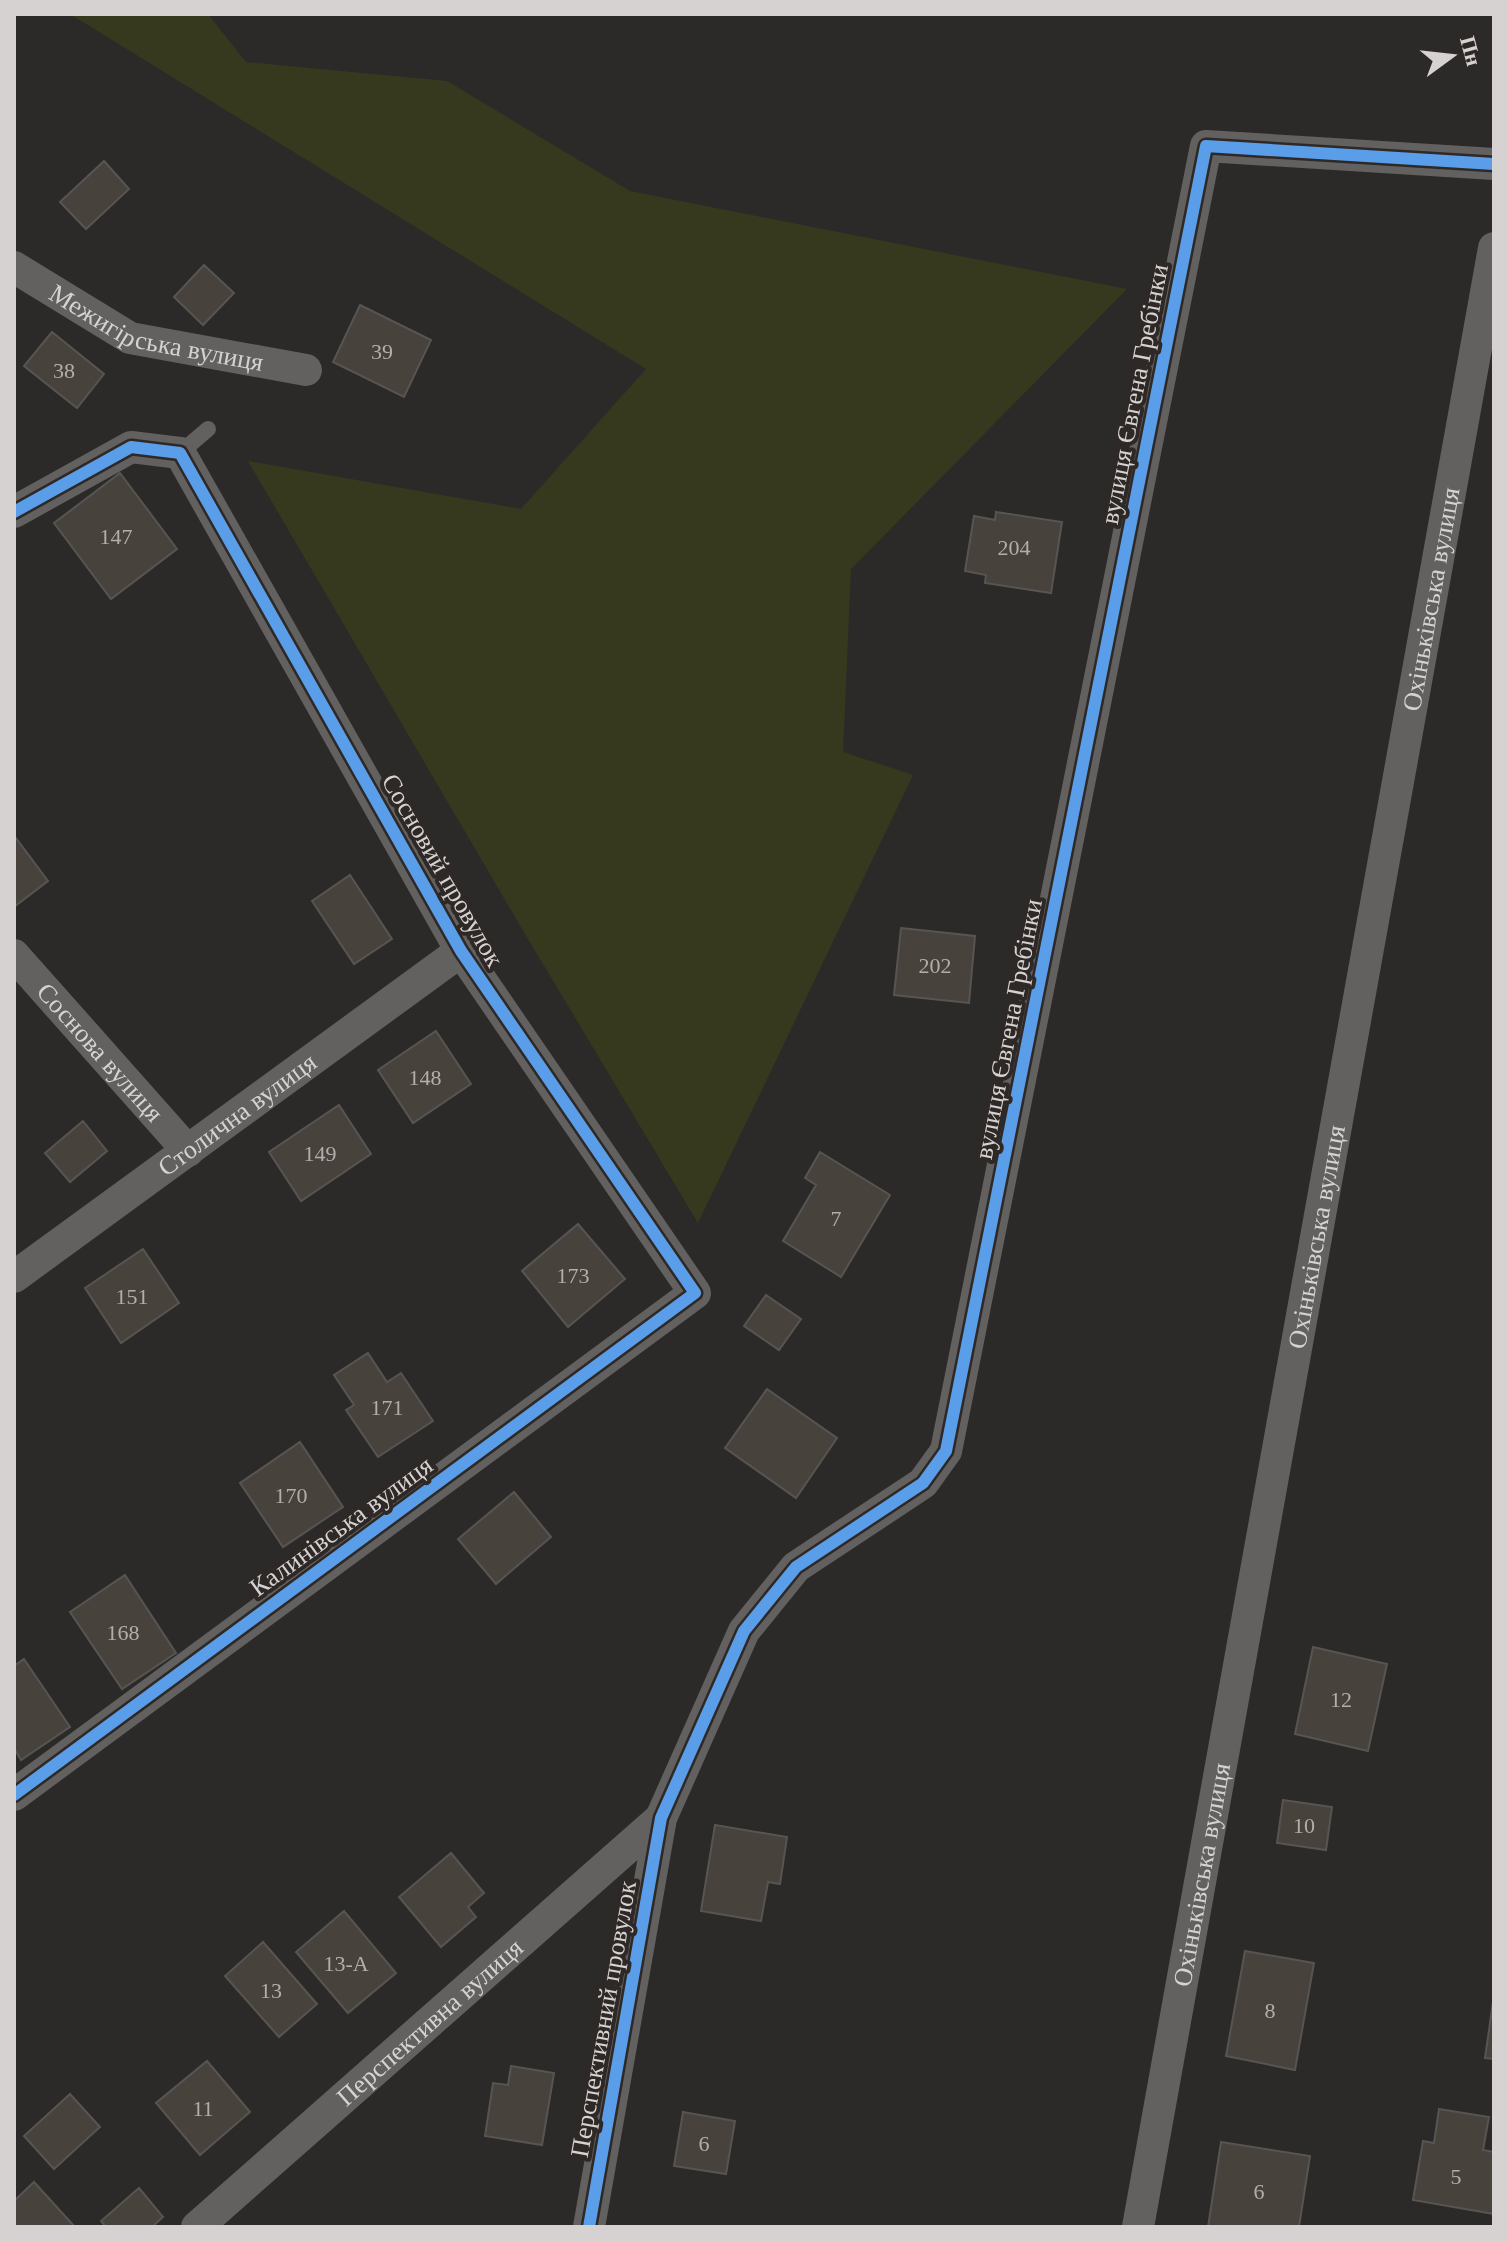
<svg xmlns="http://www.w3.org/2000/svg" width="1508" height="2241" font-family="Georgia,serif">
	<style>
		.green { fill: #36391e }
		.building { fill: #48423c; stroke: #575553; stroke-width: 2 }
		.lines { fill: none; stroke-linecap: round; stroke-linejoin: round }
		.lane { stroke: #636160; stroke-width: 16 }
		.street { stroke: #636160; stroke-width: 32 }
		.cycleway-casing { stroke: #2e2926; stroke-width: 17 }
		.cycleway { stroke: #5a9eea; stroke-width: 12 }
		.labels { text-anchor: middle; stroke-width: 8; stroke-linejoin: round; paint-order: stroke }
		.number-label { font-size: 22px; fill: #b2aeac }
		.street-label { font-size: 26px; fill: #d5d2d1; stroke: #2e2926 }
	</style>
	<rect width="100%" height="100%" fill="#2c2a28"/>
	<!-- green -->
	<path class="green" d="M70,14H208L246,62L447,81L630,191L1127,289L851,569L843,752L913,775L698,1223L525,934L248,461L521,509L646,369Z"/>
	<!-- building -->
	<path class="building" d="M104,161L129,189L86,229L60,202Z
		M204,265L234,293L203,325L174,297Z
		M360,305L431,340L404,397L333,362Z
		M52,332L104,374L77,408L24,366Z
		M120,473L177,549L111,599L54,523Z
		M996,512L1062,522L1051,593L985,583L986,575L965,571L974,516L995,520Z
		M16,838L48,881L14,907V839Z
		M350,875L392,939L354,964L312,901Z
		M901,928L975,936L969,1003L894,995Z
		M436,1031L471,1084L413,1123L378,1070Z
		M339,1105L371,1154L301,1201L269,1152Z
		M83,1121L107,1151L70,1182L45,1153Z
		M820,1152L890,1195L841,1277L783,1241L816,1185L805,1178Z
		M578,1224L625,1279L568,1327L522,1271Z
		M143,1249L179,1303L121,1343L85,1288Z
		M766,1295L801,1319L779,1350L744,1326Z
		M368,1353L387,1382L401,1373L433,1421L378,1457L346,1410L354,1405L334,1375Z
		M767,1389L837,1438L796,1498L725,1448Z
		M300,1442L343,1507L283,1547L240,1483Z
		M514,1492L551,1537L496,1584L458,1539Z
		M125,1575L176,1653L122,1689L70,1612Z
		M1313,1647L1387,1664L1368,1751L1295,1734Z
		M24,1659L70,1727L21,1760L14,1748V1666Z
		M1283,1800L1332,1807L1326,1850L1277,1843Z
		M715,1825L787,1837L780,1884L768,1882L761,1921L701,1911Z
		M451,1853L484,1893L468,1907L476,1917L441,1947L399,1897Z
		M344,1911L396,1973L348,2013L296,1952Z
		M263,1942L317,2004L279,2037L225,1976Z
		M1245,1951L1314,1963L1295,2070L1226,2056Z
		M1494,1995V2059L1485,2058Z
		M207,2061L250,2112L200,2155L156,2103Z
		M511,2066L554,2073L542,2145L485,2136L493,2083L508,2085Z
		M70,2094L100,2127L54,2169L24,2136Z
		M1439,2109L1489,2117L1483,2150L1494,2152V2214L1413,2200L1423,2141L1434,2143Z
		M683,2112L735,2121L726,2174L674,2166Z
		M1221,2142L1310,2156L1299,2227H1208Z
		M34,2182L75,2227H14V2201Z
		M139,2188L163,2217L152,2227H106L101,2221Z"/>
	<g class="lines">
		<!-- lane -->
		<path class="lane" d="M180,453L208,429"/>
		<!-- street -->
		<g class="street">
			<path id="s1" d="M14,267L130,338L306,370"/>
			<path d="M14,512L131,447L180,453L461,951L695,1293L14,1795"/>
			<path id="s2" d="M14,955L188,1151"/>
			<path id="s3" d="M14,1277L461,951"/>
			<path id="s4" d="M197,2227L661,1818"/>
			<path d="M589,2227L661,1818L744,1631L796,1567L923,1483L946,1451L1206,146L1494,164"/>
			<path id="s5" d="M1138,2227L1494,248"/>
		</g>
		<!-- cycleway casing -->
		<g class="cycleway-casing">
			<path id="cycleway" d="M14,512L131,447L180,453L461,951L695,1293L14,1795
				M589,2227L661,1818L744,1631L796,1567L923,1483L946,1451L1206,146L1494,164"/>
		</g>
		<!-- cycleway -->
		<use href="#cycleway" class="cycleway"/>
	</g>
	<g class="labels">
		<!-- number labels -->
		<g class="number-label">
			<text x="382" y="359">39</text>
			<text x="64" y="378">38</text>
			<text x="116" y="544">147</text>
			<text x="1014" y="555">204</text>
			<text x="935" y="973">202</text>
			<text x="425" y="1085">148</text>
			<text x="320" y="1161">149</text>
			<text x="836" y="1226">7</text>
			<text x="573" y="1283">173</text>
			<text x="132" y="1304">151</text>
			<text x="387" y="1415">171</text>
			<text x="291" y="1503">170</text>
			<text x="123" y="1640">168</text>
			<text x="1341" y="1707">12</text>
			<text x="1304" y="1833">10</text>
			<text x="346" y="1971">13-А</text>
			<text x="271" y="1998">13</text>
			<text x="1270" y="2018">8</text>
			<text x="203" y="2116">11</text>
			<text x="704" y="2151">6</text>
			<text x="1456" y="2184">5</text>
			<text x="1259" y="2199">6</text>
		</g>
		<!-- street labels -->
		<g class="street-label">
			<text dy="9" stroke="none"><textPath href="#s1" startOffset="158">Межигірська вулиця</textPath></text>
			<text transform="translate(1134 394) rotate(-79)" y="9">вулиця Євгена Гребінки</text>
			<text dy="9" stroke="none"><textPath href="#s5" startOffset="1654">Охіньківська вулиця</textPath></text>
			<text transform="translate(443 870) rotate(60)" y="9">Сосновий провулок</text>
			<text transform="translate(1008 1029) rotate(-79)" y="9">вулиця Євгена Гребінки</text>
			<text dy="9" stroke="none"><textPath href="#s2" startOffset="130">Соснова вулиця</textPath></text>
			<text dy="9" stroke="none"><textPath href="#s3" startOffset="276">Столична вулиця</textPath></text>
			<text dy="9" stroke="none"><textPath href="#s5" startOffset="1006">Охіньківська вулиця</textPath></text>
			<text transform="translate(341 1526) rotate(-36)" y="9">Калинівська вулиця</text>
			<text dy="9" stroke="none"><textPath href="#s5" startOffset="358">Охіньківська вулиця</textPath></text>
			<text transform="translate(603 2019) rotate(-80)" y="9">Перспективний провулок</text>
			<text dy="9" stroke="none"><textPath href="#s4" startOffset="310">Перспективна вулиця</textPath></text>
		</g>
	</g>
	<!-- border -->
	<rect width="1508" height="2241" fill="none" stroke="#d5d2d1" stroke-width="32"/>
	<!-- north arrow -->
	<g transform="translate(1452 56) rotate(75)" stroke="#2e2926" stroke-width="6" paint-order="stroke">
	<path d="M0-6L14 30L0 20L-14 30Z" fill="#d5d2d1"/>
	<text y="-12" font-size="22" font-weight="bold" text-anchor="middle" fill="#d5d2d1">Пн</text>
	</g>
</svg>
